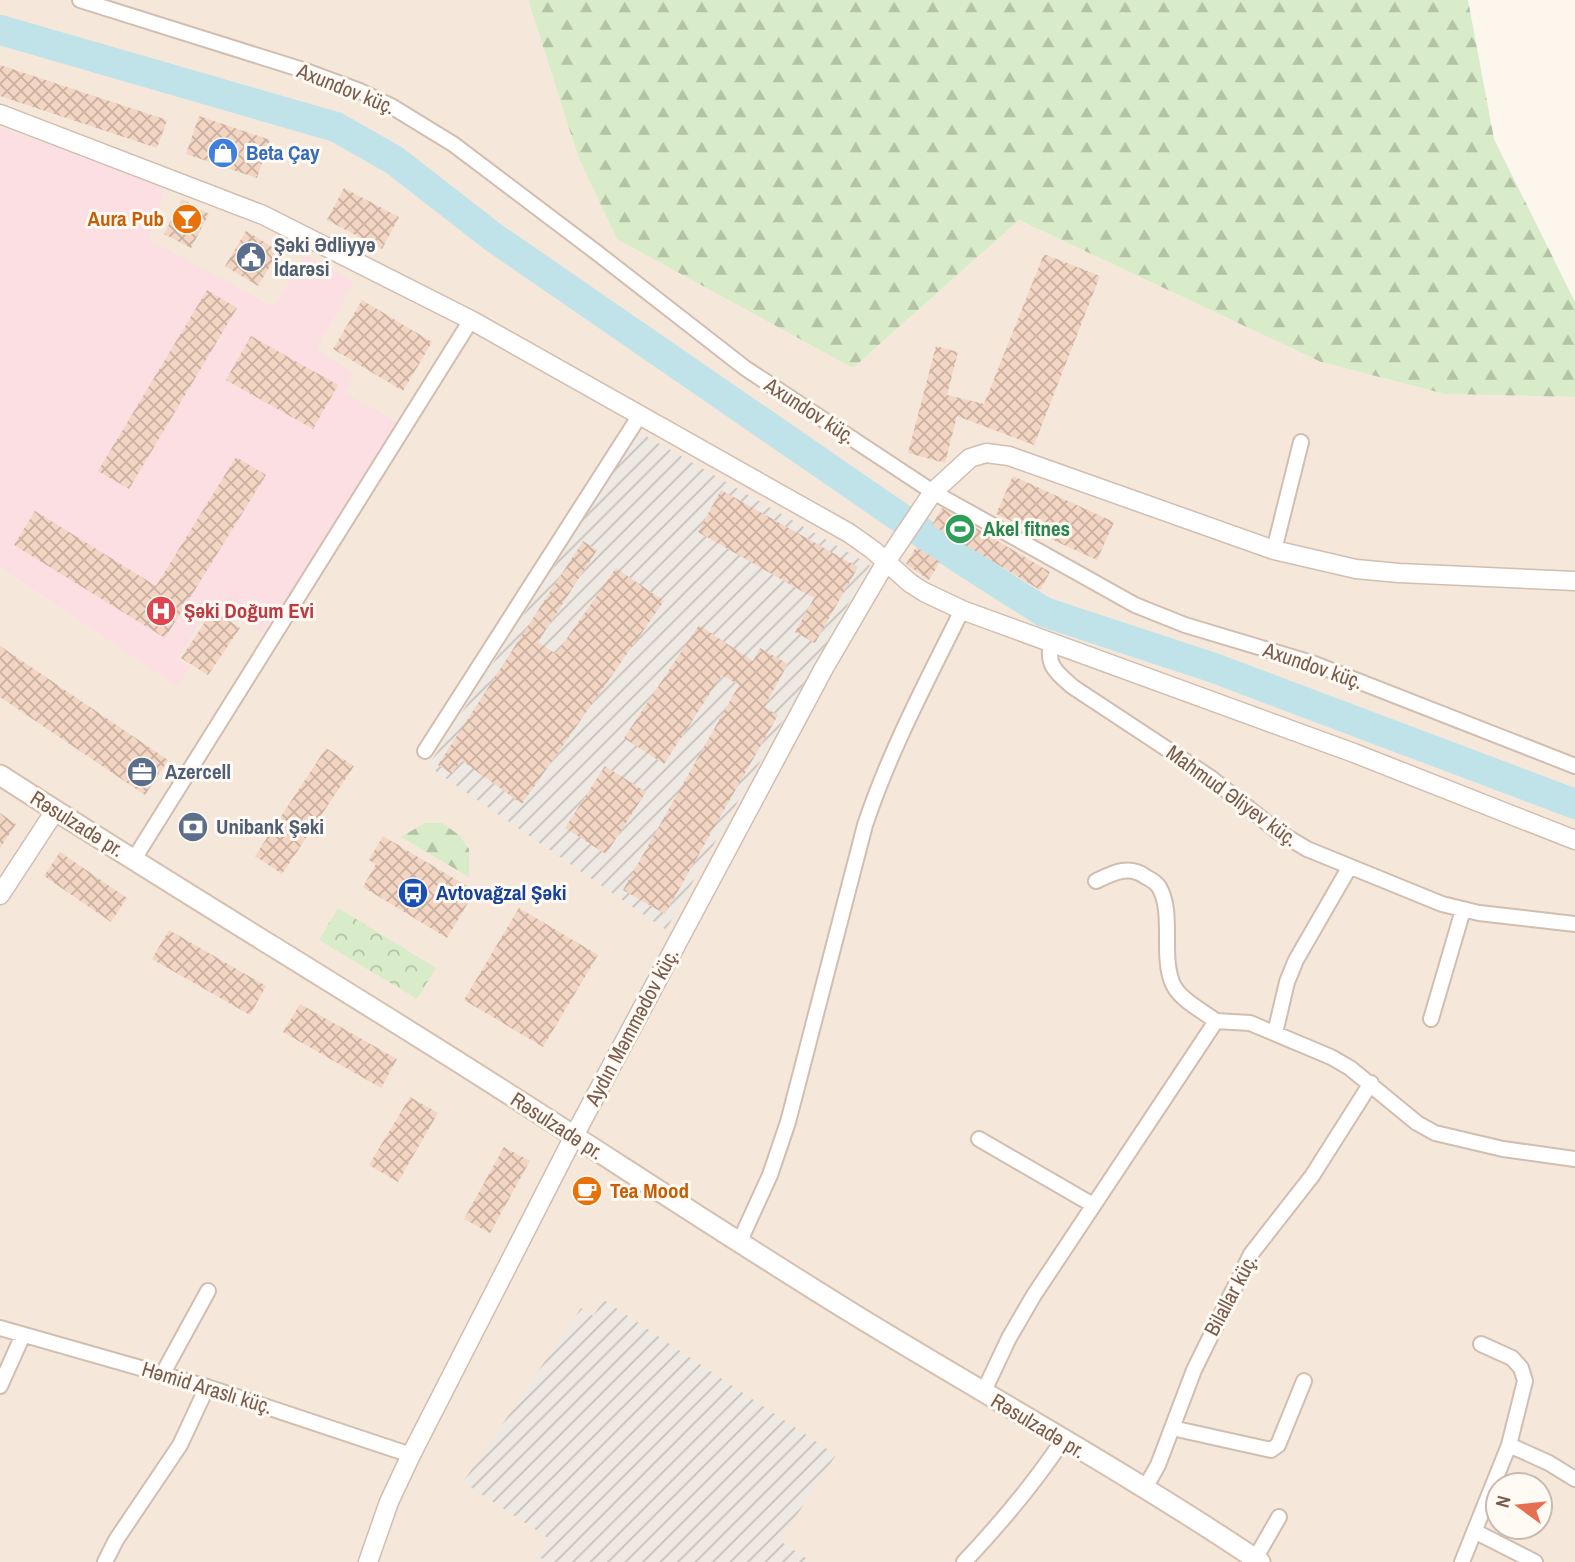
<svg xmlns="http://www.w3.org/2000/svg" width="1575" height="1562" font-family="'Archivo Narrow',sans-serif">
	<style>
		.residential { fill: #f5e8da; fill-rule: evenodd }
		.industrial { fill: url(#industrial-furrows) }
		.medical { fill: #fbdfe3 }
		.forest { fill: url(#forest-firs) }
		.park { fill: url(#park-crowns) }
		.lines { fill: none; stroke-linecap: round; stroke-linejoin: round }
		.river { stroke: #bfe3e8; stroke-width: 30 }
		.building { fill: url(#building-cross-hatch) }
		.minor-casing { stroke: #d1beb0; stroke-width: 18 }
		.tertiary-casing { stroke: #d1beb0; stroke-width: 21 }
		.secondary-casing { stroke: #d6c0b0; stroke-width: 23 }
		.minor { stroke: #fff; stroke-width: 14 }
		.tertiary { stroke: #fff; stroke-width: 18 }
		.secondary { stroke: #fff; stroke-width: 19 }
		.labels { text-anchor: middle; stroke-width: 6; stroke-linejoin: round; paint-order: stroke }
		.street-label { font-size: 21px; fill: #7a5c4d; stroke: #fffaf3 }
		.shop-label { font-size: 21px; font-weight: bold; fill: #366cbe; stroke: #fffaf3; text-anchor: start }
		.food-label { font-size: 21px; font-weight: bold; fill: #c56008; stroke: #fffaf3; text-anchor: end }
		.service-label { font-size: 21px; font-weight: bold; fill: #4e5e75; stroke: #fffaf3; text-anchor: start }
		.leisure-label { font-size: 21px; font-weight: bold; fill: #27864d; stroke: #fffaf3; text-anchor: start }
		.health-label { font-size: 21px; font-weight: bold; fill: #be3a42; stroke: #fffaf3; text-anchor: start }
		.transit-label { font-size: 21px; font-weight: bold; fill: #164399; stroke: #fffaf3; text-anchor: start }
	</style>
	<defs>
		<pattern id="industrial-furrows" width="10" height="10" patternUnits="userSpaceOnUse" patternTransform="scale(1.75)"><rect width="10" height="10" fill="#efe9e4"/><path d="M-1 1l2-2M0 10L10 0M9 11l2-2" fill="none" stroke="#c7c0bb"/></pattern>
		<pattern id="forest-firs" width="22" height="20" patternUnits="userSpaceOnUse" patternTransform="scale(1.75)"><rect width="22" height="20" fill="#d8ecc9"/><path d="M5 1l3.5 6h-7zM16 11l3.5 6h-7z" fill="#b4c2a5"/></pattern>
		<pattern id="park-crowns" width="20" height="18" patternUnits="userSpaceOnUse" patternTransform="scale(1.75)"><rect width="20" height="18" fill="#d8ecc9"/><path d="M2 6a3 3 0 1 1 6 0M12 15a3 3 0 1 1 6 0" fill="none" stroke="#b4c2a5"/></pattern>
		<pattern id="building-cross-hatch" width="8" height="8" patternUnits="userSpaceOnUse" patternTransform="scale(1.75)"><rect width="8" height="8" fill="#f3d5c3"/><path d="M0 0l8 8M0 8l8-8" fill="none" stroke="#cab0a1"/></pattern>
	</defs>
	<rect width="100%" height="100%" fill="#fdf6ec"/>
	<!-- residential -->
	<path class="residential" d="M0,0H528L578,156L853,368L1019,220L1321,362L1445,394L1575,397V1562H0ZM1498,1485H1540V1527H1498Z"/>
	<!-- industrial -->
	<path class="industrial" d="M639,432L870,565L666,930L428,766Z
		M604,1300L836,1455L780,1541L812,1562H548L537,1556L548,1538L463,1482L581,1308L593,1316Z"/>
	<!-- medical -->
	<path class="medical" d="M0,127L166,186L148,239L274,307L305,254L354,282L316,349L355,374L344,392L397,422L267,635L212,604L177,658L190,667L177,686L0,567Z"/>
	<!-- forest -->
	<path class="forest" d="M528,0H1468L1494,139L1575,302V397L1445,394L1321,362L1019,220L853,368L617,239L578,156Z
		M425,823H442L459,835L469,849V877L401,837Z"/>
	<!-- park -->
	<path class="park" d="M338,908L436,968L417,999L319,940Z"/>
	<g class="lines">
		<!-- river -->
		<path class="river" d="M0,30L336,127L394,160L493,237L956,556L1044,612L1214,668L1575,804"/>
	</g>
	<!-- building -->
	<path class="building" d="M0,65L167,120L157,148L0,96Z
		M199,116L270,140L257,178L186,154Z
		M344,188L399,217L382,249L327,220Z
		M182,199L209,214L191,248L164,234Z
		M246,231L279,251L258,286L225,266Z
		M1044,254L1100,276L1034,445L957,416L945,463L908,453L936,346L958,352L947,395L984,404Z
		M207,290L237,308L129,489L98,471Z
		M362,300L432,342L403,391L333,349Z
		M251,336L338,385L313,429L226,380Z
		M236,457L266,475L165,638L14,545L35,511L156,586Z
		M1013,476L1114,522L1097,560L996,514Z
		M721,490L858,567L815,643L795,632L814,598L698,532Z
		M942,508L1050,572L1040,590L932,525Z
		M583,541L597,550L538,642L556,654L616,568L664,601L522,804L461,760L452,774L438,765Z
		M916,547L940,562L929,580L906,564Z
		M213,610L240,628L208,675L181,658Z
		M699,625L753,661L760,648L788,664L764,707L778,715L665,914L623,890L739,685L722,675L664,764L624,738Z
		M0,646L168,760L145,795L0,697Z
		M326,748L354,766L282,874L255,856Z
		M605,766L646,792L606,854L565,828Z
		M0,813L16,824L0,848Z
		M383,836L475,891L447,938L363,887L376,864L369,860Z
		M60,852L127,898L111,922L44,876Z
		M519,908L598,955L543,1047L464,1000Z
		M169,930L266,986L250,1015L152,959Z
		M300,1004L397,1059L381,1088L283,1032Z
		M410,1097L438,1113L398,1182L369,1165Z
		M504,1147L530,1161L490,1233L464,1219Z"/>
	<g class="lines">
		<!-- minor casing -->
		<g class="minor-casing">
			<path id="minor" d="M80,0L303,70L360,91L391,106L453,144L596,252L745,368L933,492L1135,605L1185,625L1312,663L1575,766
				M1274,550L1301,442
				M1051,643C1046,666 1057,673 1073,687L1211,778L1277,831L1307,849L1442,904L1479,913L1575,924
				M425,751L640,415
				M134,859L471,320
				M1096,881C1113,873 1129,864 1146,877C1150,879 1156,882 1159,887C1174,912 1161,954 1172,982C1178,999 1203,1011 1216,1021
				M1431,1019L1463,910
				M1216,1021L1250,1023L1331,1057L1350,1068L1417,1123L1435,1133L1503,1149L1575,1159
				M1275,1033L1287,982L1296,960L1349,868
				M979,1139L1093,1205
				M739,1243L770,1175L788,1122L865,825C890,750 927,681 962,610
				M0,1328L207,1387L411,1455
				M1481,1344L1512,1358L1521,1368L1525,1381L1509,1445
				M162,1375L208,1291
				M0,1386L23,1335
				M983,1393L1009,1338L1034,1295L1216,1021
				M1172,1428L1271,1450L1278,1445L1304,1381
				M1145,1488L1158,1465L1194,1370L1251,1254L1312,1176L1371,1083
				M1476,1532L1535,1562
				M1255,1559L1279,1517
				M105,1562L116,1540L180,1445L207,1387
				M964,1562C1001,1523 1033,1485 1063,1440
				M1462,1562L1509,1445L1549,1463L1575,1479"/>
		</g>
		<!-- tertiary casing -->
		<g class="tertiary-casing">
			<path id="tertiary" d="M0,114L263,215L471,320L849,533L873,550L910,583L924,592L962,610L1354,753L1575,840
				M0,895L55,811
				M368,1562L389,1502L411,1455L574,1136L824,668L886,562L933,492L970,458L986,453L1009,456L1274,550L1356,569L1399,573L1575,581"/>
		</g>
		<!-- secondary casing -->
		<g class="secondary-casing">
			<path id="secondary" d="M0,775C138,864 278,949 417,1036C563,1127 706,1223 852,1313C987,1396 1128,1473 1260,1562"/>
		</g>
		<!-- minor -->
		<use href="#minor" class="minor"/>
		<!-- tertiary -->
		<use href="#tertiary" class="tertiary"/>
		<!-- secondary -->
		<use href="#secondary" class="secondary"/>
	</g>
	<!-- icons -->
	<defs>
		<g id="shop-disc" transform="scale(1.575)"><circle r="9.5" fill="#3f7fe0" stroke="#fffaf3"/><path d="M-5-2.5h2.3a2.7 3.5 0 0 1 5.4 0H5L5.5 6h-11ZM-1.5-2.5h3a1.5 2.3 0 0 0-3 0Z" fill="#fff"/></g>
		<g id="bar-disc" transform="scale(1.575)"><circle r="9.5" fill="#e8710a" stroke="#fffaf3"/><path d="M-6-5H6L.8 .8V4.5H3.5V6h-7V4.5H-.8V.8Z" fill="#fff"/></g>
		<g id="civic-disc" transform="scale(1.575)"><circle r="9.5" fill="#5c6f8a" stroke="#fffaf3"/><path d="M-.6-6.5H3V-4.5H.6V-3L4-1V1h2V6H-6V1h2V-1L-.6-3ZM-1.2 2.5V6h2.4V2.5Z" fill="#fff"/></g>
		<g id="stadium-disc" transform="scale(1.575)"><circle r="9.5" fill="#2e9e5b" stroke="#fffaf3"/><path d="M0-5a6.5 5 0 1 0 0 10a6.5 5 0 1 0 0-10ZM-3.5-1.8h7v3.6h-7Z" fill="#fff"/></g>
		<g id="hospital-disc" transform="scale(1.575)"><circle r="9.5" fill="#e0444e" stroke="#fffaf3"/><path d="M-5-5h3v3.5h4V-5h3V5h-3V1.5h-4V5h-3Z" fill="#fff"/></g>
		<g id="office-disc" transform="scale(1.575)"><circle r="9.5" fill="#5c6f8a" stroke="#fffaf3"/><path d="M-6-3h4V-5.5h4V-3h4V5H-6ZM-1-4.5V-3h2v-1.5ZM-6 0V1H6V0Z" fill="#fff"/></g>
		<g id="bank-disc" transform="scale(1.575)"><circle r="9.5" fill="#5c6f8a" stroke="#fffaf3"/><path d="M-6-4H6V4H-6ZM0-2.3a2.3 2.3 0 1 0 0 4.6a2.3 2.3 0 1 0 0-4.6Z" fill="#fff"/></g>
		<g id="bus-disc" transform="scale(1.575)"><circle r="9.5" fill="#1a4fb4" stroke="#fffaf3"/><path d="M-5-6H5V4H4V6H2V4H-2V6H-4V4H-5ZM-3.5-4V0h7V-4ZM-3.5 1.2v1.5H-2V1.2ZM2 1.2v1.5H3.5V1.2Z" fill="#fff"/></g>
		<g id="cafe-disc" transform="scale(1.575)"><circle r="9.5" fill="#e8710a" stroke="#fffaf3"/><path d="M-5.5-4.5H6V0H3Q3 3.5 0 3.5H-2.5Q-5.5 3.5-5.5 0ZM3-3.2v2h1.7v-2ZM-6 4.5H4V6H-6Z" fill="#fff"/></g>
	</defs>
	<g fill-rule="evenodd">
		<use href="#shop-disc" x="223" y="153"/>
		<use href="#bar-disc" x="187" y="219"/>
		<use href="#civic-disc" x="251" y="257"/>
		<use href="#stadium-disc" x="960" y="529"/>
		<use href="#hospital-disc" x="161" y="611"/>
		<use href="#office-disc" x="142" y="772"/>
		<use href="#bank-disc" x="193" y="827"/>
		<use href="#bus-disc" x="413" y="893"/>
		<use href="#cafe-disc" x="587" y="1191"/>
	</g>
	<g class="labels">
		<!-- street labels -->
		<g class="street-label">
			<text transform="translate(346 89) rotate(22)" y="7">Axundov küç.</text>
			<text transform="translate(810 411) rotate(33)" y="7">Axundov küç.</text>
			<text transform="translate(1313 666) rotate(19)" y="7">Axundov küç.</text>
			<text transform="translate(1232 796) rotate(36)" y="7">Mahmud Əliyev küç.</text>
			<text transform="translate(77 824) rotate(32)" y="7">Rəsulzadə pr.</text>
			<text transform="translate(632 1027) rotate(-62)" y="7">Aydın Məmmədov küç.</text>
			<text transform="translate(557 1126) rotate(33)" y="7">Rəsulzadə pr.</text>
			<text transform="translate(1231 1295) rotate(-62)" y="7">Bilallar küç.</text>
			<text transform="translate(207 1388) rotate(17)" y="7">Həmid Araslı küç.</text>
			<text transform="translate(1038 1426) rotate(31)" y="7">Rəsulzadə pr.</text>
		</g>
		<!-- shop labels -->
		<g class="shop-label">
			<text x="246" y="160">Beta Çay</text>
		</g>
		<!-- food labels -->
		<g class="food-label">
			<text x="164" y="226">Aura Pub</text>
			<text x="610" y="1198" text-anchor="start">Tea Mood</text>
		</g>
		<!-- service labels -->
		<g class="service-label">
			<text x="274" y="252">Şəki Ədliyyə<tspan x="274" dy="24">İdarəsi</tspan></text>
			<text x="165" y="779">Azercell</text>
			<text x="216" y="834">Unibank Şəki</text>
		</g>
		<!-- leisure labels -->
		<g class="leisure-label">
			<text x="983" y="536">Akel fitnes</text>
		</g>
		<!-- health labels -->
		<g class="health-label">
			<text x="184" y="618">Şəki Doğum Evi</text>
		</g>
		<!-- transit labels -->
		<g class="transit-label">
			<text x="436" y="900">Avtovağzal Şəki</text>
		</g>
	</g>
	<!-- north arrow -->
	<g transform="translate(1519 1506) rotate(285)"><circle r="33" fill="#fffaf3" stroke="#cabbb1" stroke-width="2"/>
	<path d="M0-5L12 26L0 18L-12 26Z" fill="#e76f51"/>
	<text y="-10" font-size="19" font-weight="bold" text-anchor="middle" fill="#7a5c4d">N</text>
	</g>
</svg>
